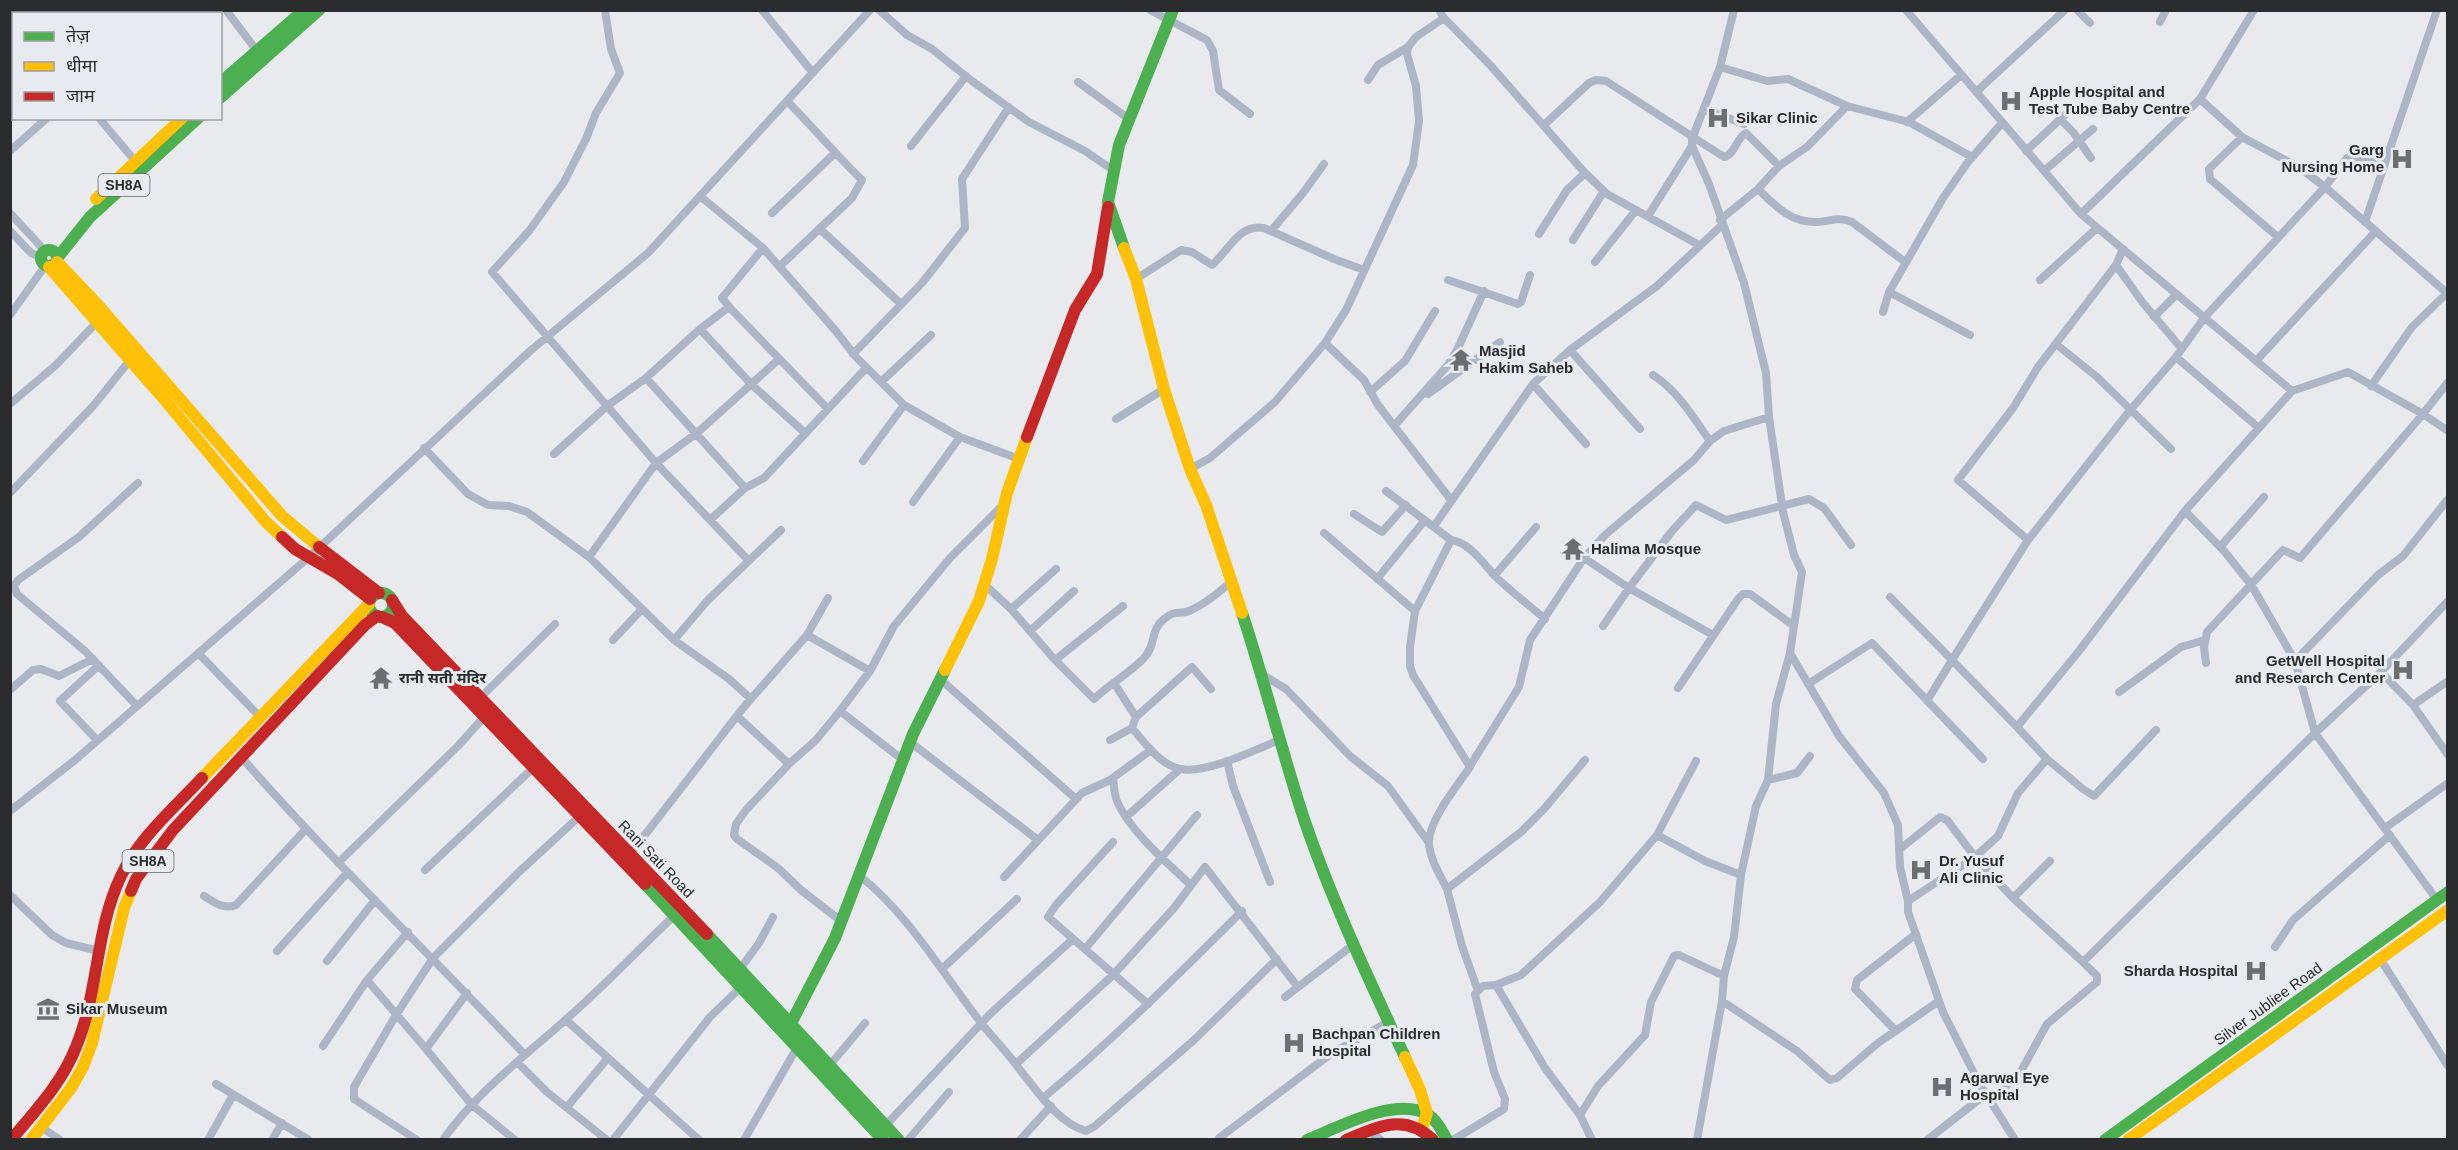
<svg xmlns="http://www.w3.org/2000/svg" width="2458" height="1150" font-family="Helvetica,'Noto Sans Devanagari',sans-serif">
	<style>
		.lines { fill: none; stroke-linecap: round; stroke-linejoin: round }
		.street { stroke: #acb6c6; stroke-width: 8 }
		.fast { stroke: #4caf50; stroke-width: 12 }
		.slow { stroke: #ffc107; stroke-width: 12 }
		.jam { stroke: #c62828; stroke-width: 12 }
		.labels { text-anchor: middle; stroke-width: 6; stroke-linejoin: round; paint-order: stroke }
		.shield { fill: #e7eaee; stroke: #636567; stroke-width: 1.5 }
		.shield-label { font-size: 14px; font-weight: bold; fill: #2b2c2d }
		.poi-label { font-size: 15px; font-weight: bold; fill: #2b2c2d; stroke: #e7eaee; text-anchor: start }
		.street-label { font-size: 15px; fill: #2b2c2d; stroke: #e7eaee }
	</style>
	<rect width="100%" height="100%" fill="#e8eaed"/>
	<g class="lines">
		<!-- street -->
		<path class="street" d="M164,10L167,14
			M226,10L257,51
			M605,10L611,49L620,73L596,113L586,139L564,182L529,231L492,272L656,463L748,560
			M762,10L813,73
			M879,10L907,35L932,49L972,81L1029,122L1085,151L1113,170
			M1150,10L1207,40L1213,51L1219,90L1250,114
			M1906,10L2081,214
			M2077,10L2090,23
			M10,14L14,18
			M59,14L63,10
			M1444,18L1491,66L1585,173L1607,194L1699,245
			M2160,22L2166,10
			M10,54L14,51
			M1720,67L1767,81L1788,79L1847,106L1909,122L1972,157
			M1368,80L1378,65L1408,47
			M1078,82L1129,119
			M1976,92L2065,10
			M2200,99L2254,10
			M1704,109L1744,124
			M99,118L135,161
			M2060,119L2073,132L2091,158
			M1907,122L1961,75
			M1544,125L1589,83L1596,80L1606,81L1724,157C1735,155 1736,138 1746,133L1779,166
			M2242,137L2209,169L2210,179L2278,237
			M911,146L966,76
			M10,151L47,118
			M2026,151L2069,111
			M2044,171L2093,129
			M1758,189C1775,205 1789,222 1815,222C1829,222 1838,216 1852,222L1905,262
			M700,196L763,248L835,330L856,357L904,405L960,437L1019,459
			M10,213L45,251
			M772,213L835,153
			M1648,216L1692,146
			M1720,220L1758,189L1779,166L1807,147L1847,106
			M2365,222L2437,10
			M820,229L901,304
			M10,231L31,253L41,257
			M1271,231L1303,193L1324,164
			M1539,234L1567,190L1585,173
			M1573,240L1604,191
			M1595,262L1636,210
			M2116,265L2143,303L2182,349
			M780,266L852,198L862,180C836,155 813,127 787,101
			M1136,279L1181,250L1192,252L1212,265C1229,250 1240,223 1264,228L1334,259L1364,270
			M1448,280L1518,304L1521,302L1530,275
			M2040,280L2097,228
			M1889,292L1970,335
			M731,309L722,298L763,248
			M1883,312L1889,292L1943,198L1968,162L2002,123
			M10,315L45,266
			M2154,317L2177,294
			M700,329L751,384L805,433
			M1325,343L1364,380L1378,405L1451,500
			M2056,344L2097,377L2171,449
			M1570,350L1640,429
			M853,354L922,283L965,228L962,179L1009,107
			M2176,357L2131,409L2028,540L1952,660L2017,727L2079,651L2185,511
			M2256,361L2376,231
			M1653,375C1678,391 1693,417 1710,441
			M646,378L745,488
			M881,382L931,335
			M1533,384L1586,444
			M2371,386L2412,327L2448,292
			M2292,391L2081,214L2200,99L2242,137L2300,168L2325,187L2448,294
			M1370,392L1405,361L1435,311
			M1428,394L1500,342
			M10,404L56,365L98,321
			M1116,419L1164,389
			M1394,426L1448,365L1458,348L1484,291
			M2259,428L2176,357L2204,318L2325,187L2347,158L2352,156L2384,162
			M424,448L468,494L488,505L509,506L527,512L589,557L674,640L729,679L751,699
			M554,454L607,406L646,378L700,329L729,307L828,409
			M863,461L904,405
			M1190,469L1210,458L1275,402L1325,343L1346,310L1413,165L1419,121L1416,86L1407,54L1408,47L1416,37L1444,18L1439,10
			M1386,491L1451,540C1469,542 1483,563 1494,575C1510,591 1529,605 1545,619
			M10,493L94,405L130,360
			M913,502L960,437
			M1354,514L1382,532L1406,505
			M710,520L745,488L764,478L866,368
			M1434,526L1533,384L1570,350L1657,286L1722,225
			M1324,533L1415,611
			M2028,540L1958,480L2013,408L2038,367L2116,265L2123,249
			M2220,547L2264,497
			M589,557L656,463L697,433L779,359
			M1584,558L1629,588L1713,635
			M1495,575L1536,527
			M1377,579L1425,520
			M984,584L1011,609L1055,660L1094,699C1109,684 1129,674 1144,658C1156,646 1150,630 1164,619C1176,609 1180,615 1189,611C1205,604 1218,593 1231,582
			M1890,597L1952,660L1927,701
			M1011,609L1056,569
			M1603,626L1629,588L1672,531L1696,505L1726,520L1809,499L1824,508L1851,545
			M1030,631L1074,591
			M807,635L870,671
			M613,640L642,609
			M674,640L708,600L781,530
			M198,653L260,717
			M1790,653L1839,736L1884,793L1898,825L1900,867L1908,901
			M1055,660L1123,606
			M2295,661L2378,575L2403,556L2448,499
			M2206,663L2204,647L2207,632L2283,550L2300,558L2423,414L2448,382
			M2381,672L2448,601
			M1263,675L1286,689L1350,756L1388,786L1429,843
			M940,679L1076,799
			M1114,683L1136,717
			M1808,684L1872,643L1983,759
			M1678,688L1738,599L1743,594H1750L1794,626
			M10,690L33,670L41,669L59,676L93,659
			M2119,692L2181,647L2205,640
			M480,698L555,624
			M2413,705L2448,755
			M137,706L85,651L17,594L14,586L18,580L79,537L138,483
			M840,711L903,760
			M737,716L789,764
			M2017,727L2047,759L2018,793L1998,836L1975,857L2013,898L2083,962L2315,733L2381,672L2413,705L2448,681
			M1132,728C1145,743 1161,766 1181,769C1206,774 1255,750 1279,740
			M97,740L60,701L99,665
			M1110,740L1132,728L1136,717L1192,667L1211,689
			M910,742L1038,840
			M242,758C332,861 431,955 525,1055
			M2047,759L2083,789L2094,796L2156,730
			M1227,761L1233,786L1270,882
			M1470,766L1519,687L1530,640L1584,558L1605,535L1694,460L1710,441L1724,431L1769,417
			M1113,778C1114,785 1114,794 1117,801C1129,830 1168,864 1191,885
			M1768,780L1797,773L1810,756
			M10,811L75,760L308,558L530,351L648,253L870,10
			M1126,817L1180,769
			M2385,828L2448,783
			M1657,835L1705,861L1741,875
			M1113,842L1056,905L1048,917L1148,1004
			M1900,849L1940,817L1947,820L1975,857L1908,901V912L1943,1012L1979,1083L2015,1140
			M631,853L743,708L807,635L828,598
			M338,863L458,746L484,717
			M425,870L533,768
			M860,876C910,916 942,973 982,1024C993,1038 1006,1051 1017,1066C1035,1088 1057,1123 1086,1131L1095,1126L1194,1040L1277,959
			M1004,877L1082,793L1110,780L1151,750
			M1447,889C1440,875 1431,861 1429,845C1427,822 1457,786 1470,767L1413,675L1410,666V647L1415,611L1451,540
			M10,895L52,935L66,943L99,951
			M204,896C214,902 224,910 236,905L306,829
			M2013,898L2050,861
			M2437,900L2315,733L2295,661L2252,586L2225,552L2185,511L2292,391L2348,372L2423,414L2448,431
			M841,921L801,890L778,868L737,839L734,835L736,824L746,810L789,764L816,740L840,711L870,671L894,626L950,558L1005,503
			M2275,947L2293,920L2390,835
			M1085,949L1197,815
			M277,951L347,873
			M2379,957L2448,1066
			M327,961L375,900
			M943,968L1017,899
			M740,969L759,943L773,917
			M367,980L426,1049
			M1496,985L1545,1068L1580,1115L1592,1140
			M1478,991L1462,946L1447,889L1521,832L1544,809L1585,760
			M467,993L426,1049L472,1105L515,1140
			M1285,997L1353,945
			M1722,1001L1797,1051L1830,1080L1837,1078L1878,1043L1939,1001
			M566,1020L699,1140
			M1896,1031L1855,989L1857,980L1916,934
			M323,1046L367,980L408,932
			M518,1063L547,1092L607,1140
			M1016,1064L1113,975L1174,908L1205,867L1297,986
			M830,1065L865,1023
			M216,1084L309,1140
			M1043,1098C1113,1040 1177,976 1242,911
			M1990,1100L2020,1073L2047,1024L2097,982V976L2083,962
			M567,1107L607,1059
			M1580,1115L1598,1086L1645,1035L1651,1002L1674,956L1679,955L1724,976
			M886,1125L990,1014L1073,939
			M41,1127L60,1140
			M1369,1131L1381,1140
			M1219,1138L1332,1053L1390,1021
			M208,1140L233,1095
			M272,1140L282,1123
			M417,1140L354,1099V1087L396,1015L433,958L520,871L582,814
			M443,1140C476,1092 529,1053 572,1014C608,982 642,946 678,912
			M613,1140L710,1017L742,986
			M744,1140L799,1044
			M908,1140L949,1092
			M1020,1140L1051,1106
			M1453,1140L1504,1109L1505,1099L1494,1072L1475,994L1483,986L1496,985L1521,975L1600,902L1657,835L1696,761
			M1697,1140L1722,1001L1724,976L1734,937L1741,875L1756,806L1768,780L1776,704L1790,653L1802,572L1794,555L1783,512L1769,417L1766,373L1744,283L1709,184L1692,146V139L1720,67L1734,10
			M1927,1140L1986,1094"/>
		<!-- fast -->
		<path class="fast" d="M220,83L304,10
			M220,98L319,10
			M1124,248L1108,202L1119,145L1173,10
			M41 258a8 8 0 1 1 16 0a8 8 0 1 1-16 0Z
			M58,257L90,217L198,118
			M369 605a12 12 0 1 1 24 0a12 12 0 1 1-24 0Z
			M1242,613C1265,682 1282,753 1305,822C1333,903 1369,980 1405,1057
			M645,884L883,1140
			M707,934L899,1140
			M786,1033L835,938L913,734L945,670
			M1307,1140C1337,1128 1396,1096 1427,1114C1437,1120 1442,1131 1447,1140
			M2105,1140L2448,892"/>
		<!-- slow -->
		<path class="slow" d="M96,199L182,118
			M1124,248L1136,279L1164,389L1190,469L1206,505L1242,613
			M57,262L97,304L282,516L319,547
			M49,267L164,399L266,522L282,537
			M945,670L979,601L992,559L1007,493L1027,437
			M202,778L369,604
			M1405,1057L1420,1090L1427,1113L1422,1128
			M31,1140L71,1088L83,1067L92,1043L124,908L131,891
			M2128,1140L2448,910"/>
		<!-- jam -->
		<path class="jam" d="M1027,437L1075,310L1097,274L1108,207
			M282,537L295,549L338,574L370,599
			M319,547L379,593
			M392,600L402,616L707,934
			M382,617L395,623L645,884
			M131,891L136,879L173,830L365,625L377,616
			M11,1140C35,1111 62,1083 76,1047C99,992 95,930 121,876C139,838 174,808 202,778
			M1346,1140C1378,1127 1405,1112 1433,1140"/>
	</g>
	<!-- icons -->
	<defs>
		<g id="hospital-bare" transform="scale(1.8)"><path d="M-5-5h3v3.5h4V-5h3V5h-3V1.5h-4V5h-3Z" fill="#6d6e70" stroke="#e7eaee" stroke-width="2.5" paint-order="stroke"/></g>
		<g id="temple-bare" transform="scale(1.8)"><path d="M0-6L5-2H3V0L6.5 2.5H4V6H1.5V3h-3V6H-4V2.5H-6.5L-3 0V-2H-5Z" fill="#6d6e70" stroke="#e7eaee" stroke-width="2.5" paint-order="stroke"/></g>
		<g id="museum-bare" transform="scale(1.8)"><path d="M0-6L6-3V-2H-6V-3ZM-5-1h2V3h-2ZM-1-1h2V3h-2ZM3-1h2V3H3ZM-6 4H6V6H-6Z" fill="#6d6e70" stroke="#e7eaee" stroke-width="2.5" paint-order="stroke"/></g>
	</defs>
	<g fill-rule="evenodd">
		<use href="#hospital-bare" x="2011" y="101"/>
		<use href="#hospital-bare" x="1718" y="118"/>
		<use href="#hospital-bare" x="2402" y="159"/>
		<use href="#temple-bare" x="1461" y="360"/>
		<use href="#temple-bare" x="1573" y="549"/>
		<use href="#hospital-bare" x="2403" y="670"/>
		<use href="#temple-bare" x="381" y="678"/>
		<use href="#hospital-bare" x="1921" y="870"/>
		<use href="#hospital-bare" x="2256" y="971"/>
		<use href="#museum-bare" x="48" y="1009"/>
		<use href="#hospital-bare" x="1294" y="1043"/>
		<use href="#hospital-bare" x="1942" y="1087"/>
	</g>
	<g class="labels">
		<!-- shield labels -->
		<g class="shield">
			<rect x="98.5" y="174" width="51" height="22" rx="4.5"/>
			<rect x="122.5" y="850" width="51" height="22" rx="4.5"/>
		</g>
		<g class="shield-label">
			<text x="124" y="190">SH8A</text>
			<text x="148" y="866">SH8A</text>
		</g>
		<!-- poi labels -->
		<g class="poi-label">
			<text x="2029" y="97">Apple Hospital and<tspan x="2029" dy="17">Test Tube Baby Centre</tspan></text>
			<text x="1736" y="123">Sikar Clinic</text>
			<text x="2384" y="155" text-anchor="end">Garg<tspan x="2384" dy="17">Nursing Home</tspan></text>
			<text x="1479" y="356">Masjid<tspan x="1479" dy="17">Hakim Saheb</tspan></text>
			<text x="1591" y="554">Halima Mosque</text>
			<text x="2385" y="666" text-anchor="end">GetWell Hospital<tspan x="2385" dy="17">and Research Center</tspan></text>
			<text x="399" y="683">रानी सती मंदिर</text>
			<text x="1939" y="866">Dr. Yusuf<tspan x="1939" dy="17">Ali Clinic</tspan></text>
			<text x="2238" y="976" text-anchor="end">Sharda Hospital</text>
			<text x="66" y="1014">Sikar Museum</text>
			<text x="1312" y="1039">Bachpan Children<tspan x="1312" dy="17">Hospital</tspan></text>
			<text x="1960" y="1083">Agarwal Eye<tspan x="1960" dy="17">Hospital</tspan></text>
		</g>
		<!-- street labels -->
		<g class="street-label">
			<text transform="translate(656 859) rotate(46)" y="5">Rani Sati Road</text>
			<text transform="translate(2268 1004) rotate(-36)" y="5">Silver Jubliee Road</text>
		</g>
	</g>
	<!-- border -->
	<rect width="2458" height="1150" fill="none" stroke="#2b2c2d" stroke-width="24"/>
	<!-- legend -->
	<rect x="12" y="12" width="210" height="108" fill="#e7eaee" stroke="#9c9ea1" stroke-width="1.5"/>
	<rect x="24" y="32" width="30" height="9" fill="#4caf50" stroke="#9c9ea1" stroke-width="1.5"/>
	<text x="66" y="42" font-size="18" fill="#2b2c2d">तेज़</text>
	<rect x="24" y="62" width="30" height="9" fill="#ffc107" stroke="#9c9ea1" stroke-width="1.5"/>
	<text x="66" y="72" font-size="18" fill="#2b2c2d">धीमा</text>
	<rect x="24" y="92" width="30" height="9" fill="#c62828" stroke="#9c9ea1" stroke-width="1.5"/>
	<text x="66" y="102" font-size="18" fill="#2b2c2d">जाम</text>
</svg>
